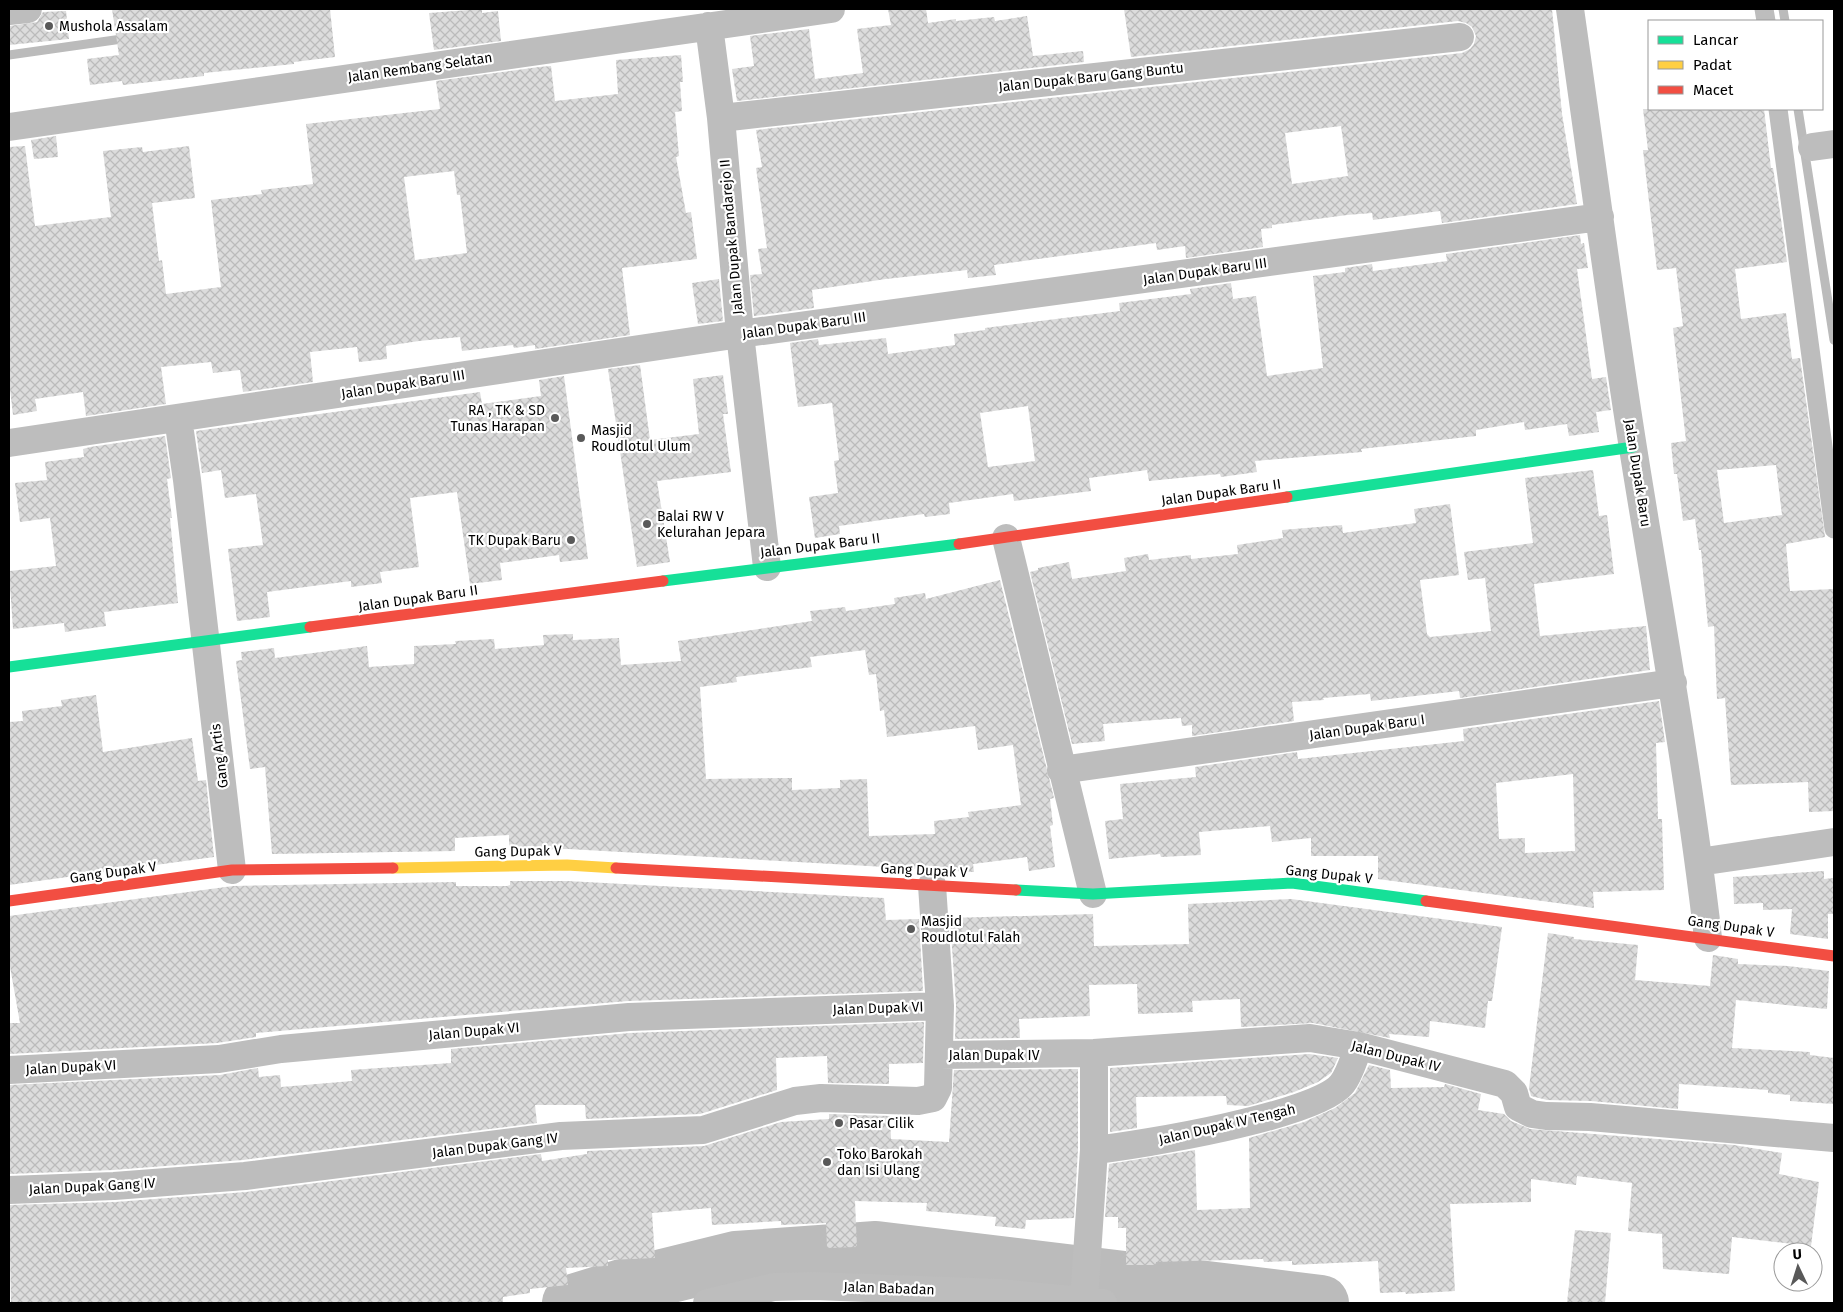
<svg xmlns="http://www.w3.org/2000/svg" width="1843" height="1312" font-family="'Fira Sans',sans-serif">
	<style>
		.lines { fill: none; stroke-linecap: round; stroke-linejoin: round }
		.stream { stroke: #bbb; stroke-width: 9 }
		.river { stroke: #bbb; stroke-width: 56 }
		.building { fill: url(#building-cross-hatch); fill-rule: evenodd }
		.lane { stroke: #bdbdbd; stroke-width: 19 }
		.street { stroke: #bdbdbd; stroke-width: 28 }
		.fast { stroke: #16e098; stroke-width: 11 }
		.slow { stroke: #ffcf43; stroke-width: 11 }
		.jam { stroke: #f24e42; stroke-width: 11 }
		.poi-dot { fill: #595959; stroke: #fff; stroke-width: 2 }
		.labels { text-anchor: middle; stroke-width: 4.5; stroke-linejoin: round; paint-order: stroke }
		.poi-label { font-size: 14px; fill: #000; stroke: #fff; text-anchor: start }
		.street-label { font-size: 14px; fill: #000; stroke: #fff }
	</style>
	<defs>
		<pattern id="building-cross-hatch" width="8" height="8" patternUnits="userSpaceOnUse" patternTransform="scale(1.25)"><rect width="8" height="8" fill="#dcdcdc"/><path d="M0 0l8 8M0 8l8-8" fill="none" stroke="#bbb"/></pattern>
	</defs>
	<rect width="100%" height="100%" fill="#fff"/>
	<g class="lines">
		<!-- stream -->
		<path class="stream" d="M1783,9L1785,21
			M9,55L129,38
			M1798,109L1834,340"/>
		<!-- river -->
		<path class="river" d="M570,1303L622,1287L736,1259L876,1249L1321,1303"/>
	</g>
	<!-- building -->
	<path class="building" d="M112,9H330L335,57L294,62V64L204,73V76L123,85L122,81L90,85L87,59L119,55Z
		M482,9V13L498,11L501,41L434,50L429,13Z
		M888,9H926L928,23L956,19V21L994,17L995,21L1027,16L1033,56L1083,51L1084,62L737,101L732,69L754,66L750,36L809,29L815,79L863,73L857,29L891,25Z
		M1124,9H1552L1562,114L1577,204L1442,223L1440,211L1373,220L1372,213L1347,215L1272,225V228L1261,229L1263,247L1186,258L1185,246L1157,250L1156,243L994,265L996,275L968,278L967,270L886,279L812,290L814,308L754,316L750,275L762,274L758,249L767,248L756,168L762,167L756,130L1462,53L1470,49L1474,44L1476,36L1472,27L1466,23L1458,21L1131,57ZM1341,126L1348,176L1292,184L1285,133Z
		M66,11L69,39L9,45V26L37,22L43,12Z
		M681,55L683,82H680L682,111L675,112L679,156L676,157L686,213L691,212L697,259L622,268L630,335L535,349V345L514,348L513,345L462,351L460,337L419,341L386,346L387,359L359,362L357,347L310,352L313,382L243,392L240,370L213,373L211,362L161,367L166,404L86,416L83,392L35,399L37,411L13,415L9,380V147L25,146L35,226L111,217L103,151L142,147L143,152L189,146L195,198L152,203L159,261L162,260L166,294L221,287L211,200L262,194L261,190L313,184L306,124L440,109L436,81L539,67L551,66L555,101L618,94L616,60ZM454,171L457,195H460L467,253L415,260L404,177Z
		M1643,109H1764L1771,168H1773L1779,205L1787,262L1735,269L1741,319L1786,313L1792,359L1800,358L1825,537L1786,544L1790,591L1834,589V811L1809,812L1808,782L1731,785L1725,698L1717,699L1714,626L1708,627L1701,550H1699L1695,519L1683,521L1677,474H1674L1671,443L1686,441L1673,328L1683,326L1676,268L1657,270L1643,150H1648ZM1776,465L1782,515L1724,523L1717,470Z
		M56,136L58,157L34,159L31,140Z
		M1580,235L1581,244L1584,243L1588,268L1577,269L1592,379L1606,377L1611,410L1596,412L1599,432L1569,436L1567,424L1525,430L1524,422L1476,430V436L1361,449L1362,452L1255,461L1257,472L1221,477L1220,474L1149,481L1147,470L1089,478L1091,491L1014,501L1013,494L949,503L950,514L925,517L924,514L839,526L840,534L815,538L809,497L838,493L834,461L839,460L832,403L798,407L790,343L818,339L819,345L886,338L888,354L955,345L954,334L985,330V328L1120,311L1119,303L1191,294L1190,289L1231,283L1233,299L1256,296L1267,376L1323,368L1313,276L1345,272V268L1372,264L1373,271L1447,261L1446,254ZM1028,406L1035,461L988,467L980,413Z
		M719,279L723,321L698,324L692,283Z
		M640,365L650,440L699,434L693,379L723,375L728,414H723L731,472L657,481L670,562L637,567L608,369Z
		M564,376L588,559L560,562L559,555L500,563L502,580L470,584L457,492L410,498L419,567L380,572L382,583L351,587V581L267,592L270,617L237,621L228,549L263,545L256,494L225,498L221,470L202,473L196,431L480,392L482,404L541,396L539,380Z
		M165,436L171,478L167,479L172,518H170L178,603L104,612L106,626L65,632L64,623L13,629L9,571L56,566L50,518L20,522L15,483L47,480L45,462L84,457L83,449L90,447Z
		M1593,470L1599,516L1607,515L1614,574L1534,584L1540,636L1646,626L1650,670L1460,698L1459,691L1371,701L1370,694L1323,698L1324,700L1292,702L1294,721L1192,736V725L1182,726L1181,718L1103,724L1105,741L1072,744L1030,572L1038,570V568L1069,562L1072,579L1126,571L1124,558L1148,554L1149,560L1191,555V559L1238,554L1237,545L1283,538L1282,530L1342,525L1343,533L1416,523L1414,509L1450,504L1459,575L1420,580L1427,634L1430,637L1491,631L1485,578L1468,580L1464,552L1533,543L1525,478Z
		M1000,580L1054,798L1050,799L1053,825L1050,826L1055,867L1029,871L1027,857L973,864L974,872L568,849L509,850V835L455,838V851L272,854L265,767L250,769L236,661L242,660L241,652L274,648L275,658L367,646L369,667L414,664V646L456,644L455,641L494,639L495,649L544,645L543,635L573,634V640L619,638L621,665L681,661L678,641L812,621L810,611L845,607L846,611L895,604L894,598L925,593L926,599ZM865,650L869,675L876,674L880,711L884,710L887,737L975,726L978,750L1013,745L1021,805L968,812L969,817L934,821L935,834L869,836L867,779L840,780V788L792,790V778L706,779L700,687L737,682L736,677L812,667L810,657Z
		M96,695L103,752L192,738L198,781L206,780L214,857L9,885V722L23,721L22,711L62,706L61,700Z
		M1659,701L1665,742L1656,743L1658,819H1662L1664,890L1593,892L1594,908L1378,879V856H1311V838L1272,842L1270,826L1199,832L1201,855L1161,857L1160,854L1109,859L1105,821L1123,819L1120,784L1196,777L1195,767L1297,752L1298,759L1464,741L1463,729ZM1573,774L1575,851L1525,853V838L1499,839L1496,783Z
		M1824,871V879L1834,878V914H1828V939L1790,934L1792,909L1763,910V903L1734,904L1733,877Z
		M510,881H567L884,898L886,920L919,919L923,991L628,1001L256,1033V1037L217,1043L9,1054V1023H20L9,961V916L233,886L456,882V886H507L510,885Z
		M1291,899L1502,927L1492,1001H1488L1485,1028L1430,1021L1429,1037L1389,1034L1390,1038L1313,1023L1241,1027L1240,999L1192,1001L1193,1012L1138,1014L1137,984L1089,985L1090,1016L1019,1019L1020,1038L955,1039L956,1005L950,918L1093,914L1094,946L1189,944L1188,904Z
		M1548,933L1574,937V939L1638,945L1635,980L1710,986L1713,955L1738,959V964L1788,966L1829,971L1827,1009L1736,1000L1732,1048L1810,1052V1055L1834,1058V1104L1790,1101V1095L1768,1093V1090L1679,1084L1678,1109L1591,1101L1547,1100L1531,1096L1529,1088Z
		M924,1022L923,1063L889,1064V1084L828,1083L827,1056L776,1058L777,1090L700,1114L586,1119L585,1105H535L537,1123L243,1160L113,1170L9,1174V1085L220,1075L258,1068L259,1077L280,1075L281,1087L352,1081L351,1070L451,1063V1049L630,1033Z
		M1309,1054L1338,1058L1331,1073L1318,1082L1294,1092L1248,1106L1227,1105L1226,1096L1136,1097L1137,1128L1110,1132V1068Z
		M1369,1065L1390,1070L1391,1088L1444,1087L1445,1084L1481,1094L1478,1110L1504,1114L1511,1121L1530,1129L1734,1145L1782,1153L1779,1174L1819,1182L1811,1246L1732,1237L1729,1274L1663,1269L1662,1234L1628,1231L1632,1183L1577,1176L1576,1185L1531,1179V1202L1450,1204L1455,1291L1406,1294L1405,1292L1380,1293L1378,1261L1292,1265V1261L1264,1262L1263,1259L1156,1262V1265H1126V1228H1118V1217H1105L1109,1164L1195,1150L1197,1210L1250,1208L1249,1138L1304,1122L1335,1108L1355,1093Z
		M1078,1069V1149L1074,1218L1026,1220L1025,1229L995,1226L996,1217L926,1211L927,1203L855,1201L857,1247L827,1248L826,1223L781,1225V1221L712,1225L711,1208L652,1213L655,1258L608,1260V1266L566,1268L568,1285L530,1289V1293L503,1297V1303H11L9,1205L115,1202L246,1192L541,1154L542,1161L587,1154V1151L704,1146L781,1122L829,1119V1114L890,1116L891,1139L949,1142L954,1070Z
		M1575,1230L1611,1233L1605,1303H1567Z"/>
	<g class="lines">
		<!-- lane -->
		<path class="lane" d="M1764,9L1766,21
			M1778,109L1834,529"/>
		<!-- street -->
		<path class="street" d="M1570,9C1591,155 1610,302 1633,448C1659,611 1689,773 1708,938
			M9,11L28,9
			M709,26L721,118L740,334L767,567
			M721,118L1460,37
			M9,127L831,9
			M1812,147L1834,144
			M178,418L187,480L232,870
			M9,443L740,334L1600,217
			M1006,538L1093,894
			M1061,770L1673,683
			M1699,862L1834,842
			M940,1055L1094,1053L1310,1038L1359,1046L1505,1084L1514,1093L1518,1107L1532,1114L1546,1116L1590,1117L1834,1138
			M9,1070L219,1059L281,1049L629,1017L940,1006
			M1094,1150C1140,1145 1317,1116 1342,1084C1350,1074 1354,1058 1359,1046
			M9,1190L114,1186L245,1176L561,1136L703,1130L795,1101L821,1098L918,1101L933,1098L938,1088L940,1006L932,885
			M1084,1300L1094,1150V1053
			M707,1303L774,1287L814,1286L1000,1293L1103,1303"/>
		<!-- fast -->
		<path class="fast" d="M1287,497L1633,447
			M663,581L959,544
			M9,667L310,627
			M1016,890L1093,894L1292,883L1426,901"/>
		<!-- slow -->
		<path class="slow" d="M393,868L567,865L616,868"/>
		<!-- jam -->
		<path class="jam" d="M959,544L1287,497
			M310,627L663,581
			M616,868L1016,890
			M9,901L232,870L393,868
			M1426,901L1834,956"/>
	</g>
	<!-- markers -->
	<g class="poi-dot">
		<circle cx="49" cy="26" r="5"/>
		<circle cx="555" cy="418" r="5"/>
		<circle cx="581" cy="438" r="5"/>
		<circle cx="647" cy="524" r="5"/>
		<circle cx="571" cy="540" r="5"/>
		<circle cx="911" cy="929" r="5"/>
		<circle cx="839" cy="1123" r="5"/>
		<circle cx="827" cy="1162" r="5"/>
	</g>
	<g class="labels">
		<!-- poi labels -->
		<g class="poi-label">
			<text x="59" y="31">Mushola Assalam</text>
			<text x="545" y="415" text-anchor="end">RA , TK &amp; SD<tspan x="545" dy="16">Tunas Harapan</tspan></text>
			<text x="591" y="435">Masjid<tspan x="591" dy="16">Roudlotul Ulum</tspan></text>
			<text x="657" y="521">Balai RW V<tspan x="657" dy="16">Kelurahan Jepara</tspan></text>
			<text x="561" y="545" text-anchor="end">TK Dupak Baru</text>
			<text x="921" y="926">Masjid<tspan x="921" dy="16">Roudlotul Falah</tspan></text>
			<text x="849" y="1128">Pasar Cilik</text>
			<text x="837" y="1159">Toko Barokah<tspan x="837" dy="16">dan Isi Ulang</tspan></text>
		</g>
		<!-- street labels -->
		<g class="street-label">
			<text transform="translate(420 67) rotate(-8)" y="5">Jalan Rembang Selatan</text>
			<text transform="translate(1091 77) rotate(-6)" y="5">Jalan Dupak Baru Gang Buntu</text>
			<text transform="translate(731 237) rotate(-95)" y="5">Jalan Dupak Bandarejo II</text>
			<text transform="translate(1205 271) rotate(-8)" y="5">Jalan Dupak Baru III</text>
			<text transform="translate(804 325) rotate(-8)" y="5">Jalan Dupak Baru III</text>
			<text transform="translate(403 384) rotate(-9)" y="5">Jalan Dupak Baru III</text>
			<text transform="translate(1638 473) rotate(81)" y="5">Jalan Dupak Baru</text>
			<text transform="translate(1221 492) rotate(-8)" y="5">Jalan Dupak Baru II</text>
			<text transform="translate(820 545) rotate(-7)" y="5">Jalan Dupak Baru II</text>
			<text transform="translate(418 598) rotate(-8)" y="5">Jalan Dupak Baru II</text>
			<text transform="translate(1367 727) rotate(-8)" y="5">Jalan Dupak Baru I</text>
			<text transform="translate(219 756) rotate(-97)" y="5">Gang Artis</text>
			<text transform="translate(518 851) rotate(-1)" y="5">Gang Dupak V</text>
			<text transform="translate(924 870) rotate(3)" y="5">Gang Dupak V</text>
			<text transform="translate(113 872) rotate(-8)" y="5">Gang Dupak V</text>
			<text transform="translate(1329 874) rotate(6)" y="5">Gang Dupak V</text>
			<text transform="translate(1731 926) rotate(8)" y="5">Gang Dupak V</text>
			<text transform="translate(878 1008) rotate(-2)" y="5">Jalan Dupak VI</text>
			<text transform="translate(474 1031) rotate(-5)" y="5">Jalan Dupak VI</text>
			<text x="994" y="1060">Jalan Dupak IV</text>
			<text transform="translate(1396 1056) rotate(14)" y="5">Jalan Dupak IV</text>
			<text transform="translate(71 1067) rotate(-3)" y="5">Jalan Dupak VI</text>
			<text transform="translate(1227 1124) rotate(-13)" y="5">Jalan Dupak IV Tengah</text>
			<text transform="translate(495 1145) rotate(-7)" y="5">Jalan Dupak Gang IV</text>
			<text transform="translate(92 1186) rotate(-3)" y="5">Jalan Dupak Gang IV</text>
			<text transform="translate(889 1288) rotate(2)" y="5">Jalan Babadan</text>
		</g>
	</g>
	<!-- border -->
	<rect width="1843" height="1312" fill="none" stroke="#000000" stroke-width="20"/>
	<!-- legend -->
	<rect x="1648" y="20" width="175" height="90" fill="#ffffff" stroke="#999999"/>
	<rect x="1658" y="36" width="25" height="8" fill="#16e098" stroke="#999999"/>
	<text x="1693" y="45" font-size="15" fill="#000000">Lancar</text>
	<rect x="1658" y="61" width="25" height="8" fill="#ffcf43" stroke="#999999"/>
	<text x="1693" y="70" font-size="15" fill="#000000">Padat</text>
	<rect x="1658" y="86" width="25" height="8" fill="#f24e42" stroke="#999999"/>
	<text x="1693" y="95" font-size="15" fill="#000000">Macet</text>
	<!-- north arrow -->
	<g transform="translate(1798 1267) rotate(356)"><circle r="24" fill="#ffffff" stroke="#999999"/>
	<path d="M0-4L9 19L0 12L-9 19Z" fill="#595959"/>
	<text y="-8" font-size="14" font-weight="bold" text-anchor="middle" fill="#000000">U</text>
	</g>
</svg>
